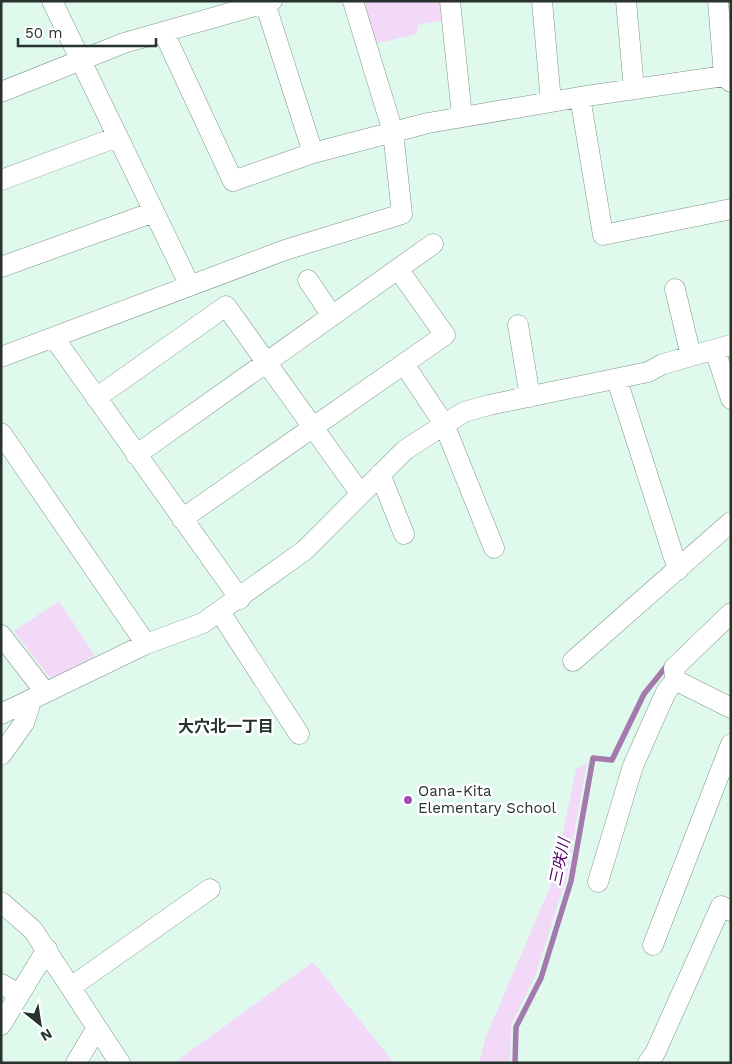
<svg xmlns="http://www.w3.org/2000/svg" width="732" height="1064" font-family="'Work Sans','Noto Sans JP',sans-serif">
	<style>
		.green { fill: #f2d9f7 }
		.lines { fill: none; stroke-linecap: round; stroke-linejoin: round }
		.stream { stroke: #a47aae; stroke-width: 5.5 }
		.minor-casing { stroke: #7e958a; stroke-width: 21 }
		.minor { stroke: #fff; stroke-width: 20 }
		.poi-dot { fill: #a248b3; stroke: #fff; stroke-width: 2 }
		.labels { text-anchor: middle; stroke-width: 5; stroke-linejoin: round; paint-order: stroke }
		.poi-label { font-size: 15px; fill: #27312d; stroke: #fff; text-anchor: start }
		.neighbourhood-label { font-size: 16px; font-weight: bold; fill: #27312d; stroke: #fff }
		.water-label { font-size: 16px; font-style: italic; fill: #560164; stroke: #fff }
	</style>
	<rect width="100%" height="100%" fill="#e0f9ed"/>
	<!-- green -->
	<path class="green" d="M360,1H443L444,20L418,25L417,34L374,44Z
		M59,601L95,656L55,677L48,676L14,631Z
		M587,763L566,879L536,974L511,1026L510,1063H479L485,1039L553,880L576,769Z
		M313,962L394,1063H174Z"/>
	<g class="lines">
		<!-- stream -->
		<path class="stream" d="M515,1063L516,1027L541,978L571,881L593,758L612,760L644,694L669,663"/>
		<!-- minor casing -->
		<g class="minor-casing">
			<path id="minor" d="M52,1L190,286
				M450,1L462,116
				M542,1L551,102
				M626,1L634,89
				M718,1L724,76L731,82
				M265,3L313,153
				M164,33L233,181L313,153L428,123L580,97L731,75
				M1,92L124,43L272,1
				M580,97L603,235L731,209
				M1,180L117,137
				M1,267L154,212
				M308,280L332,316
				M675,289L691,356
				M518,325L530,397
				M54,338L240,599
				M715,350L731,399
				M1,357L285,250L402,214L393,132L353,1
				M404,364L444,424L494,548
				M617,380L678,570
				M96,398L226,306L360,493
				M1,433L146,644
				M136,455L433,244
				M380,474L404,534
				M182,519L445,335L398,269
				M220,612L299,734
				M731,613L674,668L675,680L731,708
				M1,635L45,692
				M573,661L731,522
				M1,714L146,644L203,623L305,550L405,450L464,412L489,405L648,372L663,364L731,345
				M1,755L24,723L32,699
				M598,882L633,766L666,692L675,680
				M1,902L33,930L120,1063
				M653,945L731,744
				M1,984L19,994
				M71,987L210,889
				M1,1025L47,949
				M76,1063L97,1028
				M648,1063L655,1053L721,906L731,911"/>
		</g>
		<!-- minor -->
		<use href="#minor" class="minor"/>
	</g>
	<!-- markers -->
	<circle class="poi-dot" cx="408" cy="800" r="5"/>
	<g class="labels">
		<!-- poi labels -->
		<g class="poi-label">
			<text x="418" y="796">Oana-Kita<tspan x="418" dy="17">Elementary School</tspan></text>
		</g>
		<!-- neighbourhood labels -->
		<g class="neighbourhood-label">
			<text x="226" y="732">大穴北一丁目</text>
		</g>
		<!-- water labels -->
		<g class="water-label">
			<text transform="translate(559 862) rotate(-78)" y="6">三咲川</text>
		</g>
	</g>
	<!-- border -->
	<rect width="732" height="1064" fill="none" stroke="#27312d" stroke-width="5"/>
	<!-- north arrow -->
	<g transform="translate(40 1024) rotate(150)" stroke="#ffffff" stroke-width="4" paint-order="stroke">
	<path d="M0-4L9 19L0 12L-9 19Z" fill="#27312d"/>
	<text y="-8" font-size="14" font-weight="bold" text-anchor="middle" fill="#27312d">N</text>
	</g>
	<!-- scale -->
	<path d="M18 38v8h138v-8" fill="none" stroke="#27312d" stroke-width="2.5"/>
	<text x="25" y="38" font-size="15" fill="#27312d" stroke="#ffffff" stroke-width="4" paint-order="stroke">50 m</text>
</svg>
